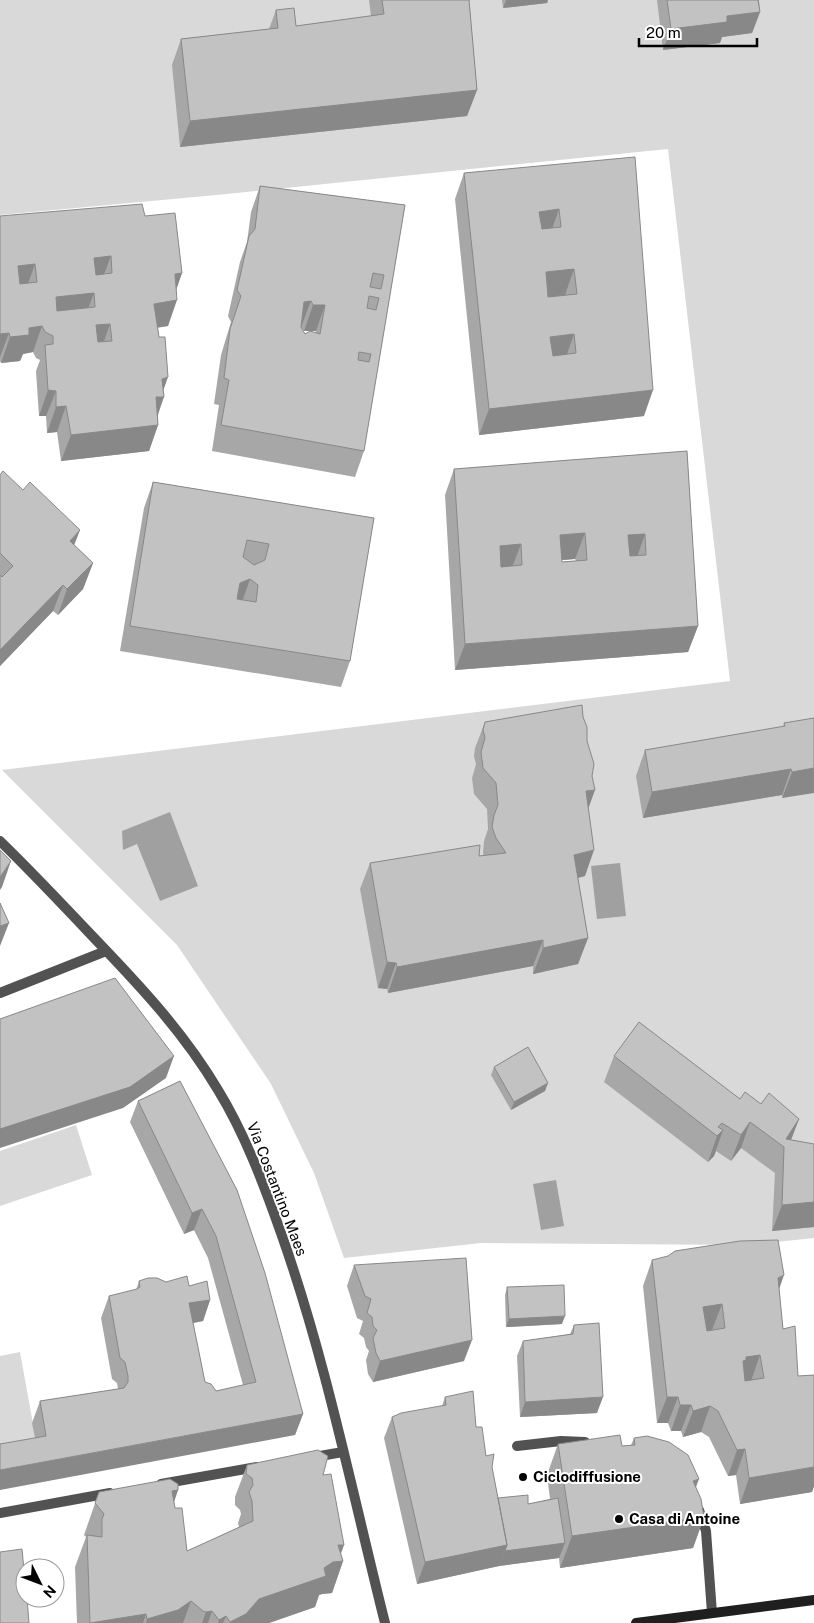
<svg xmlns="http://www.w3.org/2000/svg" width="814" height="1623" font-family="'Public Sans',sans-serif">
	<style>
		.green { fill: #d9d9d9 }
		.water { fill: #a0a0a0 }
		.lines { fill: none; stroke-linecap: round; stroke-linejoin: round }
		.lane { stroke: #525252; stroke-width: 10 }
		.street { stroke: #525252; stroke-width: 10 }
		.secondary { stroke: #1f1f1f; stroke-width: 10 }
		.wall { fill: #a7a7a7; fill-rule: evenodd }
		.shaded-wall { fill: #888 }
		.building { fill: #c2c2c2; stroke: #888; fill-rule: evenodd }
		.poi-dot { fill: #000; stroke: #fff; stroke-width: 2 }
		.labels { text-anchor: middle; stroke-width: 4; stroke-linejoin: round; paint-order: stroke }
		.street-label { font-size: 15px; fill: #000; stroke: #fff }
		.poi-label { font-size: 15px; font-weight: bold; fill: #000; stroke: #fff; text-anchor: start }
	</style>
	<rect width="100%" height="100%" fill="#fff"/>
	<!-- green -->
	<path class="green" d="M0,0H814V1238L747,1245L481,1243L344,1258L314,1173L271,1084L177,945L2,770L730,681L668,149L227,194L0,215Z
		M76,1125L92,1175L0,1206V1151Z
		M20,1352L39,1457L0,1464V1356Z"/>
	<!-- water -->
	<path class="water" d="M170,812L198,886L160,901L137,844L123,850L122,831Z
		M620,863L626,916L597,919L591,866Z
		M556,1180L564,1226L541,1230L533,1184Z"/>
	<g class="lines">
		<!-- lane -->
		<path class="lane" d="M517,1446L561,1441L585,1442
			M699,1510L706,1531L712,1613"/>
		<!-- street -->
		<path class="street" d="M0,841C33,873 65,907 97,941C142,988 184,1033 218,1090C245,1134 264,1185 281,1233C326,1360 352,1492 385,1623
			M0,993L106,951
			M314,1457L343,1452
			M161,1484L257,1467
			M0,1513L110,1493"/>
		<!-- secondary -->
		<path class="secondary" d="M636,1623L814,1600"/>
	</g>
	<!-- wall -->
	<path class="wall" d="M369,0H469L477,90L467,116L180,147L172,65L181,39L269,29L276,10L296,26L371,16Z
		M502,0H548L547,3L503,8Z
		M657,0H759L760,12L752,33L722,37L720,43L663,50Z
		M635,157L644,416L479,435L455,199L464,173Z
		M260,186L405,205L364,451L355,477L212,451L219,405L214,404L221,355L231,322L228,316L240,262L247,242L251,212ZM301,327L304,331H316L315,333L305,334Z
		M0,216H145L182,273L176,289L168,326L157,327L163,391L158,415V425L149,451L61,461L57,432L47,433L46,416H39L36,371L40,360L36,358L33,352L23,354L20,361L1,363L0,361Z
		M687,451L698,626L688,652L455,670L445,495L454,469ZM575,559L576,561L562,562V560Z
		M0,475L93,563L83,589L58,615L53,611L0,666Z
		M153,482L374,518L350,661L341,687L120,651L144,508Z
		M583,717L587,741L588,809L585,876L578,878L588,938L578,964L533,974V966L388,993L387,989L378,988L360,889L370,863L484,856L483,853L484,841L488,829L487,809L474,794L472,778L476,764L474,756L475,748L485,722Z
		M814,718L782,798V795L643,818L636,776L645,750L783,727L784,723Z
		M614,1056L740,1099L761,1104L799,1119L791,1140L814,1144V1227L772,1231L775,1173L741,1148L731,1161L716,1151L714,1156L708,1162L604,1082Z
		M494,1067L545,1091L511,1110L491,1075Z
		M180,1081L303,1414L295,1435L35,1438L32,1423L40,1401L118,1389L117,1383L112,1379L101,1318L109,1296L136,1290L139,1281L166,1282L189,1286L210,1300L203,1321L193,1323L205,1382L216,1391L243,1385L208,1258L194,1230L184,1234L130,1122L138,1101Z
		M652,1260L779,1289L783,1329L798,1376L814,1375V1486L812,1492L740,1504L736,1475L728,1476L709,1437L701,1432L683,1437L681,1431H671L668,1423H657L643,1286Z
		M354,1265L464,1361L373,1382L368,1374L366,1360L369,1351L366,1347L364,1338L359,1334L363,1321L357,1318L347,1286Z
		M507,1287L562,1324L506,1327L505,1295Z
		M574,1325L597,1413L520,1417L517,1356L523,1341L570,1334Z
		M445,1397L476,1427L486,1456L492,1467L498,1498L528,1504L550,1499L547,1475L558,1444L622,1446L631,1445L634,1438L696,1487L704,1517L693,1548L560,1568L559,1558L499,1566L417,1584L384,1438L392,1417L442,1406Z
		M247,1465L323,1475L341,1554L343,1561L332,1593L322,1594L319,1595L315,1607L269,1623H77L75,1567L86,1537L84,1535L99,1492L178,1490L174,1502L175,1508L187,1551L239,1527L238,1523L241,1514L240,1510L235,1505V1497Z"/>
	<!-- shaded-wall -->
	<path class="shaded-wall" d="M506,0H548L547,3L503,8Z
		M760,12L752,33L722,37L720,43L663,50L671,29L727,16Z
		M477,90L467,116L180,147L190,121Z
		M559,209L550,235L530,238L539,212Z
		M111,256L101,282L85,284L94,258Z
		M35,264L26,289L9,292L18,266Z
		M574,269L565,295L536,298L546,272Z
		M182,273L173,299L175,274Z
		M94,293L84,319L46,323L56,297Z
		M177,300L168,326L144,330L154,304Z
		M311,301L301,327L304,302Z
		M313,305H325L316,331H304Z
		M110,324L101,350L86,351L96,325Z
		M42,326L33,352L23,354L20,361L1,363L10,337L29,328Z
		M9,333L0,357V334Z
		M574,334L565,360L541,363L550,337Z
		M168,377L161,397H164L155,423H147L162,379Z
		M48,390L56,391L46,416H39Z
		M653,390L644,416L479,435L489,409Z
		M66,406L57,432L47,433L56,407Z
		M158,425L149,451L61,461L71,435Z
		M80,530L70,556V541Z
		M585,533L575,559L551,561L560,535Z
		M645,534L636,560L619,561L628,535Z
		M521,544L511,570L490,572L500,546Z
		M93,563L83,589L58,615L67,589Z
		M250,579L241,605L231,609L240,583Z
		M63,585L53,611L0,666V650Z
		M698,626L688,652L455,670L465,644Z
		M814,768V793L782,798L792,772Z
		M791,769L782,795L643,818L652,792Z
		M595,790L586,815V791Z
		M594,850L585,876L565,881L574,855Z
		M11,861L2,887L0,890V877Z
		M9,923L0,946V926Z
		M588,938L578,964L533,974L543,948Z
		M543,940L533,966L388,993L397,967Z
		M387,962L396,963L387,989L378,988Z
		M174,1056L166,1078L123,1108L0,1148V1129Z
		M548,1083L545,1091L511,1110L514,1102Z
		M799,1119L789,1145L786,1139Z
		M750,1122L741,1148L731,1161L741,1135Z
		M723,1130L714,1156L708,1162L717,1136Z
		M814,1202V1227L772,1231L782,1205Z
		M202,1209L194,1230L184,1234L192,1213Z
		M784,1275L775,1301L778,1278Z
		M210,1300L203,1321L182,1325L189,1303Z
		M722,1304L712,1330L694,1333L703,1307Z
		M565,1316L562,1324L506,1327L509,1319Z
		M472,1340L464,1361L373,1382L380,1361Z
		M760,1355L751,1381L738,1383L743,1361L746,1357Z
		M603,1397L597,1413L520,1417L525,1402Z
		M667,1397H678L668,1423H657Z
		M680,1405H691L681,1431H671Z
		M710,1406L701,1432L683,1437L693,1411Z
		M303,1414L295,1435L0,1490V1470Z
		M745,1449L736,1475L728,1476L737,1450Z
		M814,1467V1486L812,1492L740,1504L749,1478Z
		M699,1479L687,1511L693,1481Z
		M178,1490L167,1521L172,1491Z
		M704,1517L693,1548L560,1568L572,1536Z
		M565,1543L559,1558L499,1566L505,1551Z
		M338,1545H344L338,1562L343,1561L332,1593L322,1594L319,1595L315,1607L269,1623H230L259,1599L324,1568Z
		M507,1545L499,1566L417,1584L425,1562Z
		M191,1601L183,1623H146L147,1619Z
		M212,1611L208,1623H202L206,1612Z
		M146,1614L143,1623H90Z
		M226,1616L223,1623H218L219,1620Z"/>
	<!-- building -->
	<path class="building" d="M382,0H469L477,90L190,121L181,39L278,28L276,10L294,8L296,26L384,14Z
		M667,0H758L760,12L727,16V22L671,29Z
		M635,157L653,390L489,409L464,173ZM559,209L561,227L542,229L539,212ZM574,269L577,294L548,297L546,272ZM574,334L576,353L553,356L550,337Z
		M260,186L405,205L364,451L221,425L229,380L224,378L230,329L241,296L237,290L249,236L255,229ZM373,273L384,275L381,289L370,287ZM369,296L379,298L376,310L367,308ZM311,301L313,305H325L320,334L310,331L305,334L301,327L304,302ZM359,352L371,354L369,362L358,360Z
		M142,204L145,216L175,213L182,273L175,274L177,300L154,304L159,337H165L168,377L162,379L164,397H156L158,425L71,435L66,406L56,407V391L48,390L45,345L53,344V336L45,332L42,326L29,328V335L10,337L9,333L0,334V216ZM111,256L112,273L96,275L94,258ZM35,264L37,282L20,284L18,266ZM94,293L95,307L57,311L56,297ZM110,324L112,341L98,342L96,325Z
		M687,451L698,626L465,644L454,469ZM585,533L587,560L562,562L560,535ZM645,534L646,555L630,556L628,535ZM521,544L522,565L501,567L500,546Z
		M3,471L23,490L30,482L80,530L70,541L93,563L67,589L63,585L0,650V575L2,577L13,566L0,553V475Z
		M153,482L374,518L350,661L130,626ZM247,540L269,544L265,560L254,565L243,557ZM250,579L258,585L256,602L237,599L240,583Z
		M582,705L583,717L587,727V741L594,764L592,776L595,790L586,791L594,850L574,855L588,938L543,948V940L397,967L396,963L387,962L370,863L480,845L479,856L506,853L496,838L492,827L494,815L498,805L496,783L483,768L481,752L485,738L483,730L485,722Z
		M814,718V768L792,772L791,769L652,792L645,750L785,726L784,723Z
		M0,850L11,861L0,877Z
		M0,903L9,923L0,926Z
		M115,978L174,1056L130,1087L0,1129V1019Z
		M639,1022L740,1099L745,1092L761,1104L769,1093L799,1119L786,1139L814,1144V1202L782,1205L784,1147L750,1122L741,1135L722,1123L718,1127L723,1130L717,1136L614,1056Z
		M528,1047L548,1083L514,1102L494,1067Z
		M180,1081L237,1190L265,1273L303,1414L0,1470V1444L46,1436L40,1401L124,1388L128,1382V1376L125,1362L120,1358L109,1296L137,1289L140,1287L139,1281L148,1278H157L166,1282L187,1276L189,1286L207,1281L210,1300L189,1303L205,1382L211,1384L216,1391L256,1382L216,1236L202,1209L192,1213L138,1101Z
		M778,1240L784,1275L778,1278L783,1329L795,1326L798,1376L814,1375V1467L749,1478L745,1449L737,1450L718,1411L710,1406L693,1411L691,1405H680L678,1397H667L652,1260L668,1256L675,1251L740,1241ZM722,1304L725,1328L707,1331L703,1307ZM760,1355L764,1378L745,1381L743,1361L746,1360V1357Z
		M466,1258L472,1340L380,1361L376,1353L373,1338L377,1330L373,1326L372,1317L367,1313L371,1299L365,1296L354,1265Z
		M564,1285L565,1316L509,1319L507,1287Z
		M599,1323L603,1397L525,1402L523,1341L573,1334L574,1325Z
		M473,1391L476,1427H482L486,1456L494,1454L492,1467L507,1545L425,1562L392,1417L401,1413L446,1405L445,1397Z
		M620,1435L622,1446L635,1445L634,1438L647,1436L669,1442L688,1455L699,1479L693,1481L701,1499L704,1517L572,1536L558,1444Z
		M318,1450L328,1456L323,1475L331,1474L344,1545H338L343,1561L333,1562L324,1568L326,1576L259,1599L246,1614L230,1622L226,1616L219,1620L212,1611L206,1612L203,1611L191,1601L178,1610L147,1619L146,1614L90,1623L87,1535L102,1537V1519L104,1514L95,1503L99,1492L170,1479L178,1484V1490L172,1491L175,1508H182L187,1551L253,1521L252,1501L249,1492L253,1485L252,1478L246,1474L247,1465Z
		M528,1495V1504L558,1498L565,1543L505,1551L507,1545L498,1498Z
		M22,1549L25,1581V1598H27L29,1623H0V1552Z"/>
	<!-- markers -->
	<g class="poi-dot">
		<circle cx="523" cy="1477" r="5"/>
		<circle cx="619" cy="1519" r="5"/>
	</g>
	<g class="labels">
		<!-- street labels -->
		<g class="street-label">
			<text transform="translate(277 1189) rotate(69)" y="5">Via Costantino Maes</text>
		</g>
		<!-- poi labels -->
		<g class="poi-label">
			<text x="533" y="1482">Ciclodiffusione</text>
			<text x="629" y="1524">Casa di Antoine</text>
		</g>
	</g>
	<!-- north arrow -->
	<g transform="translate(40 1583) rotate(132)"><circle r="24" fill="#ffffff" stroke="#999999"/>
	<path d="M0-4L9 19L0 12L-9 19Z" fill="#000000"/>
	<text y="-8" font-size="14" font-weight="bold" text-anchor="middle" fill="#000000">N</text>
	</g>
	<!-- scale -->
	<path d="M639 38v8h118v-8" fill="none" stroke="#000000" stroke-width="2.5"/>
	<text x="646" y="38" font-size="15" fill="#000000" stroke="#ffffff" stroke-width="4" paint-order="stroke">20 m</text>
</svg>
